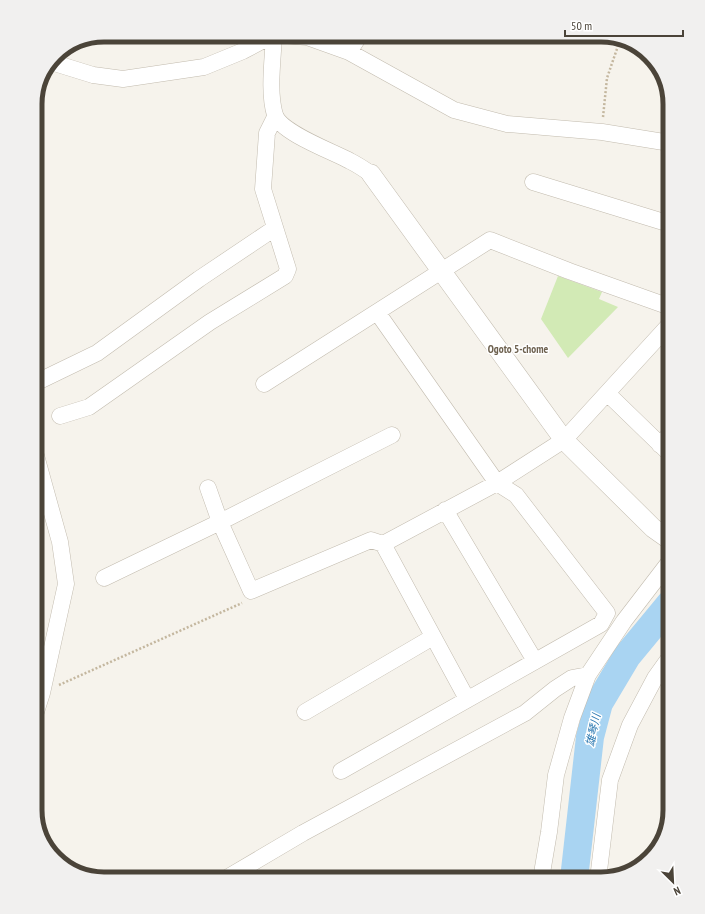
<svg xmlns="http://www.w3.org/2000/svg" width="705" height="914" font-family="'PT Sans Narrow','Noto Sans JP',sans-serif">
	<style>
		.green { fill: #d2eab5 }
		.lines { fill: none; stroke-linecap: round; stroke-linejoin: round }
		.river { stroke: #a9d4f2; stroke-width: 28 }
		.minor-casing { stroke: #c2bbae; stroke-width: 17 }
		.tertiary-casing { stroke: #c2bbae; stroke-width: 20 }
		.path { stroke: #c4b79f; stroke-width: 2.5; stroke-dasharray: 2 2; stroke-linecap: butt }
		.minor { stroke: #fff; stroke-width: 16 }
		.tertiary { stroke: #fff; stroke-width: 19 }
		.labels { text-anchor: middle; stroke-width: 3; stroke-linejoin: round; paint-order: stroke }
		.neighbourhood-label { font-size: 11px; font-weight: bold; fill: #6e6250; stroke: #fff }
		.water-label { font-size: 11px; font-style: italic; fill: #2e7ab2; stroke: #fff }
		.rim { fill: none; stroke: #4b4439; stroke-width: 5 }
	</style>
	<rect width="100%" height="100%" fill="#f6f3ec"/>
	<!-- green -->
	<path class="green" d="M558,276L602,292L599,299L618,307L568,358L541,319Z"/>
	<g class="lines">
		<!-- river -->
		<path class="river" d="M574,879L590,737L599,703L627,656L670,604"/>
		<!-- minor casing -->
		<g class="minor-casing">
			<path id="minor" d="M274,35C273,59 268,92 275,115C281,133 334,152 350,161C358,165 364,169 371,174
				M282,35L307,37L349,52L454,110L507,124L602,132L670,143
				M349,52L360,35
				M51,62L93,75L123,79L204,67L243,51L273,35
				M533,182L670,224
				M35,383L97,353L199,279L275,228
				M264,384L490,240L569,271L670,307
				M607,393L670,454
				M60,416L89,407L210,322L285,276L288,269L263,189L267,133L275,117
				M660,445L670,434
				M208,488L220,522L251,591L371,540L383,544L497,483L564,440L670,324
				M445,510L535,661
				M383,544L467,699
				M104,578L220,522L392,435
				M305,712L433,637
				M35,715L42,693L66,584L60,542L35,452
				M341,771L601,624L607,613L516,495L497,483L377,312
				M225,879L303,833L525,713L555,689L572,678L588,675
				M541,879L549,832L556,775L572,718L588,675L624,621L670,561
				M598,879L610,780L630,725L655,678L670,657"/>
		</g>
		<!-- tertiary casing -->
		<g class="tertiary-casing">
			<path id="tertiary" d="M371,174L564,440L653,528L670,540"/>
		</g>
		<!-- path -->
		<path class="path" d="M603,117L607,78L620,40
			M59,685L242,603"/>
		<!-- minor -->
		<use href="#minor" class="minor"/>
		<!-- tertiary -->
		<use href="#tertiary" class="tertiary"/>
	</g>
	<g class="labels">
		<!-- neighbourhood labels -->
		<g class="neighbourhood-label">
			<text x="518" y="353">Ogoto 5-chome</text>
		</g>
		<!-- water labels -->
		<g class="water-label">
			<text transform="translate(593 730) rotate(-78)" y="4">雄琴川</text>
		</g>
	</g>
	<!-- crop -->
	<path d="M0 0H705V914H0ZM104 42H601A62 62 0 0 1 663 104V810A62 62 0 0 1 601 872H104A62 62 0 0 1 42 810V104A62 62 0 0 1 104 42Z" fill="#f1f0ef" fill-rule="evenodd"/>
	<path class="rim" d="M104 42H601A62 62 0 0 1 663 104V810A62 62 0 0 1 601 872H104A62 62 0 0 1 42 810V104A62 62 0 0 1 104 42Z"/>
	<!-- north arrow -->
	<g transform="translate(673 882) rotate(156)" stroke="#ffffff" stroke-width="3" paint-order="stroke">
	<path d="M0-3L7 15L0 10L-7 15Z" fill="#4b4439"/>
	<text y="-6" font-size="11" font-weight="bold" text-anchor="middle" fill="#4b4439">N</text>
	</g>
	<!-- scale -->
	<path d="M565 30v6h118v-6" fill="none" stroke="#4b4439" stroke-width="2"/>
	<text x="571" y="30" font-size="12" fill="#4b4439" stroke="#ffffff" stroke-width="3" paint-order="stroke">50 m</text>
</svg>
